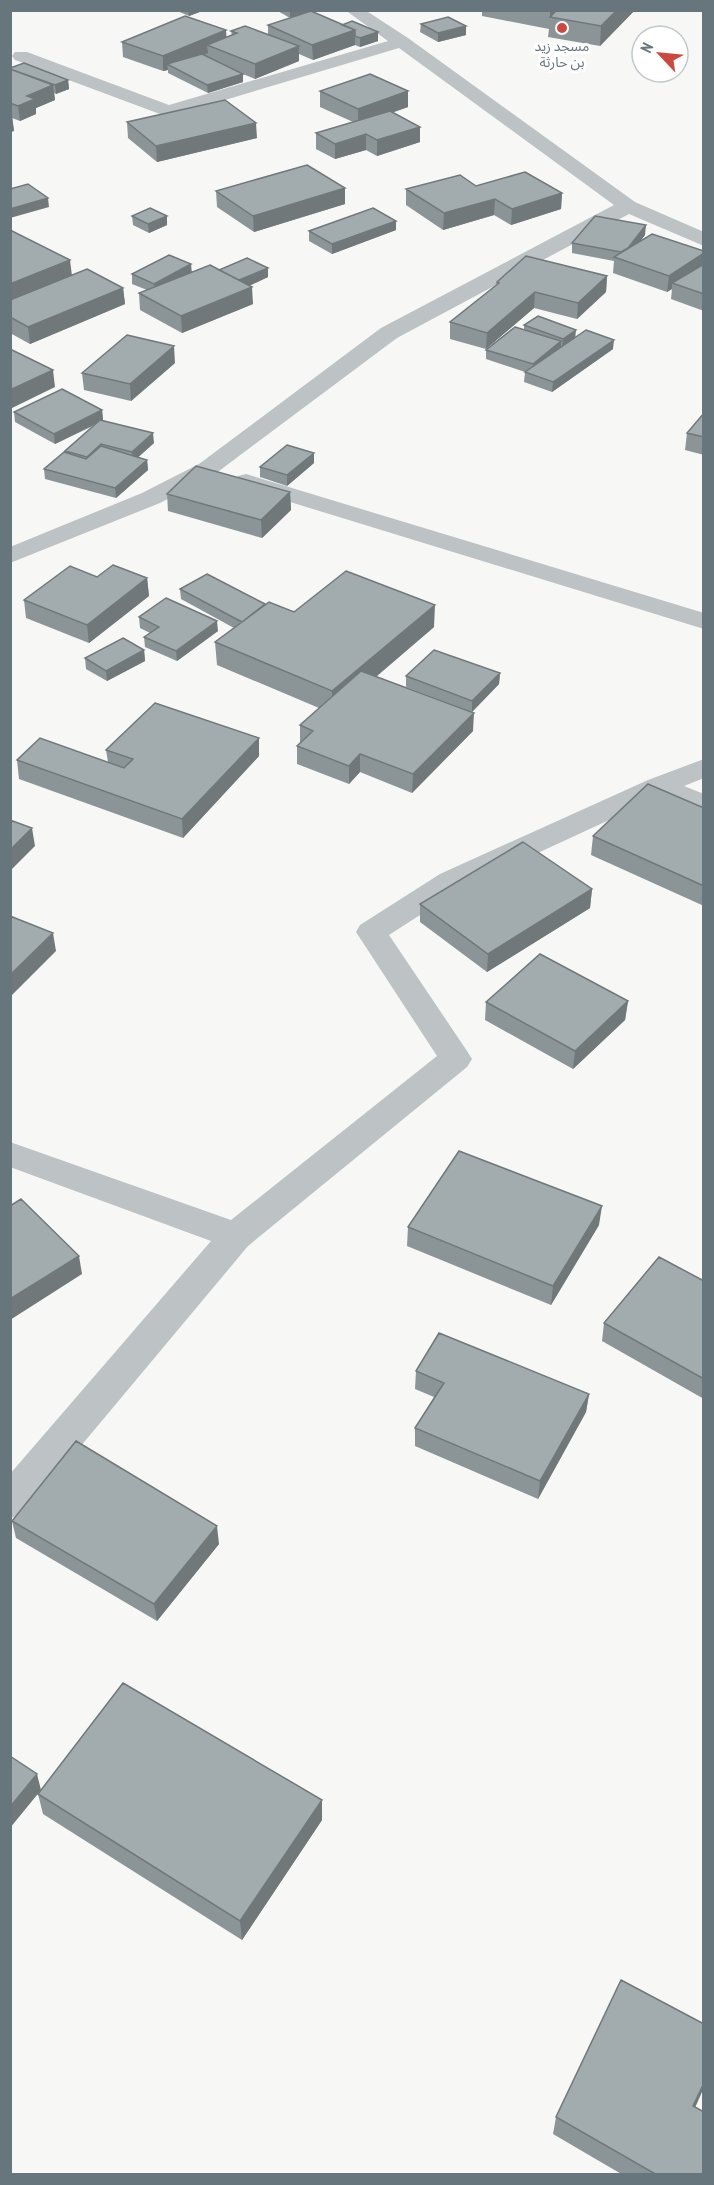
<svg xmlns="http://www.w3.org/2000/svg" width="714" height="2185" font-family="'PT Sans Narrow','Noto Sans Arabic',sans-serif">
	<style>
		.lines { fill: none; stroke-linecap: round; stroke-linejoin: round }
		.minor { fill: #bdc2c4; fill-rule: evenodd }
		.wall { fill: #8b9496 }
		.shaded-wall { fill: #71787a }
		.building { fill: #a2acaf; stroke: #71787a; stroke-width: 1.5 }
		.poi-dot { fill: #cc4940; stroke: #fff; stroke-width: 2 }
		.labels { text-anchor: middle; stroke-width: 6; stroke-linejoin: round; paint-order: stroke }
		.far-poi-label { font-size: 14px; fill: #66767c; stroke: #fff }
	</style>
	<rect width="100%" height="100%" fill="#f7f7f5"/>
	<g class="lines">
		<!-- minor -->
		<path class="minor" d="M345,10H365L408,38L635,202L704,232V246L629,214L397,338L215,474L160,503L10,563V547L142,493L199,464L381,328L614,205L399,48L168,117L15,60L12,56L15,52H27L169,105L388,41Z
			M246,474L704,613V629L238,486L234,481L238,476Z
			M704,759V778L684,786L704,794V814L659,797L462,888L389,935L467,1051L472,1059L467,1067L248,1246L24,1514L10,1518V1474L211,1241L10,1167V1142L231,1220L437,1056L356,932L360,925L440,874L648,780Z"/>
	</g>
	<!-- wall -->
	<path class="wall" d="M175,10H205L189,16Z
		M276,10H312V12L378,41L360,47L355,45L313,60L299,54V61L255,79L243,74V82L208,93L168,73V70L163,71L123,57L122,42L226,30V38L232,36L231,31L268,35V25L290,18Z
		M482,10H635L600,46L548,37L549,29L482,16Z
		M421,24L466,35L438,42L420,32Z
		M10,68L68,80L69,89L56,94L54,93L55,100L36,108V114L20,121L12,118L14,131L10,132Z
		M320,91H408V107L393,112L420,127V142L377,156L366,150L335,159L316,149V133L353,122L320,107Z
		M127,122L257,138L157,162L128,138Z
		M476,186L562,193L561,209L511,225L494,215L443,230L406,205V189Z
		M216,191L345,204L254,232L217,207Z
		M132,216H167V225L149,233L133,225Z
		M10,230L71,275L123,288L125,304L30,344L10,333Z
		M396,230L332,254L309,241V231Z
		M645,235L640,241L704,251V311L671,299L672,289L667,292L613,273L614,261L572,253V243Z
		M219,270L268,277L249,286L253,304L182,333L140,310L139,293L147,290L132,284V274Z
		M607,276L606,292L577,319L534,308L486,349L450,339V322L496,285L497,282Z
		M524,325L576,337L613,349L552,392L524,382L525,372L486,359V350L524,329Z
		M175,363L131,401L84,390L82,373Z
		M102,410L103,420L154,443L138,457L147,460L148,470L116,498L45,479L44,469L65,453V451L95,425L55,444L15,422L14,412Z
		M704,413V455L685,450L687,433Z
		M314,453V463L287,486L260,477V467Z
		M290,492L291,510L262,538L168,511L167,494Z
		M97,577L147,578L149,596L89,643L26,618L24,600Z
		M180,589L265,604L294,612L434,627L376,677L473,731L412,793L360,772L349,784L297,764V746L300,743V725L319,708L217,665L215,642L234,628L181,599Z
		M139,617L218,631L177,661L145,647L144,637L150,633L140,628Z
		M144,650L145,661L107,681L86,669L85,658Z
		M500,673L499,684L472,712L406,687V676Z
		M259,738V756L183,838L19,779L17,760L108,762L106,750Z
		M704,808V906L591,855L593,836Z
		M592,889L590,908L487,972L420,922V904Z
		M628,1001L625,1020L573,1069L485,1020L486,1002Z
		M599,1225L551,1305L407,1246L408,1227Z
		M704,1281V1399L602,1341L604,1323Z
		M416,1371L589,1394L586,1412L538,1499L415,1446V1428L434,1397L415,1389Z
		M12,1521L219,1544L157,1621L16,1538Z
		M38,1794L322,1820L242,1940L43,1814Z
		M704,2024V2087L695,2107L704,2175H623L553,2134L556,2117Z"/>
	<!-- shaded-wall -->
	<path class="shaded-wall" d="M188,10H205L189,16Z
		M290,10H312V12L290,18Z
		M550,10H571L550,17Z
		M617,10H635L600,46L601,26Z
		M466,26V35L438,42V33Z
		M226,30L227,44L207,45L208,53L173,67L167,64L168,70L163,71V56Z
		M355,30V45L313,60L312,45Z
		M378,32V41L360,47V38Z
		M10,36H11L12,45H10Z
		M299,46V61L255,79V64Z
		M243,74V82L208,93L207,85Z
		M68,80L69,89L56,94L55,85Z
		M53,85L55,100L36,108V114L20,121L18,106L27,96Z
		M408,91V107L358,125V109Z
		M12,115L14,131L10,132V116Z
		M256,123L257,138L157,162L156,146Z
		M420,127V142L377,156V140Z
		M366,134V150L335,159V144Z
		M345,188V204L254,232L253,216Z
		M562,193L561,209L511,225L512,209Z
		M48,198L49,207L10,218V209Z
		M495,199L494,215L443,230L444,213Z
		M167,216V225L149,233L148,224Z
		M396,221V230L332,254V244Z
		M646,225L645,235L625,261V253Z
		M704,253V269L672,283V289L667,292L669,276Z
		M70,260L72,276L10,302V284Z
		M191,264L192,274L155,293L154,284Z
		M268,268V277L238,291V281Z
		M607,276L606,292L577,319L578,303Z
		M252,287L253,304L182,333L181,316Z
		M123,288L125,304L30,344L28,327Z
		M535,292L534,308L486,349L487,333Z
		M576,330L575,340L562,348L563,339Z
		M614,340L613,349L552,392L553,382Z
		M561,341V350L532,374L533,364Z
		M174,346L175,363L131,401L130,384Z
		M53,370L55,387L10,409V390Z
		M102,410L103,420L55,444L54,434Z
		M153,433L154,443L133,462L132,452Z
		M314,453V463L287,486V475Z
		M147,460L148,470L116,498L115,488Z
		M290,492L291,510L262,538L261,520Z
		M147,578L149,596L89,643L87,625Z
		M435,605L434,627L332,714V691Z
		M217,621L218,631L177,661L176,651Z
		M144,650L145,661L107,681L106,671Z
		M500,673L499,684L472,712V701Z
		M474,713L473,731L412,793L413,774Z
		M259,738V756L183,838L182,819Z
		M360,754V772L349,784V766Z
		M32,828L35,846L10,871V850Z
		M592,889L590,908L487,972L488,954Z
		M53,933L56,951L10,997V975Z
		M628,1001L625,1020L573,1069L575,1051Z
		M602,1206L599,1225L551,1305L553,1286Z
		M79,1256L82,1274L10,1320V1299Z
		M589,1394L586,1412L538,1499L540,1481Z
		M217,1526L219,1544L157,1621L154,1604Z
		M37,1774L41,1790L10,1828V1807Z
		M322,1800V1820L242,1940L240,1921Z
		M704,2083V2087L688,2124L693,2106Z"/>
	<!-- building -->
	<path class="building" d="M557,10H617L601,26L550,17Z
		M311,11L355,30L312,45L268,25Z
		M185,16L226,30L163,56L122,42Z
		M448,17L466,26L438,33L421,24Z
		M352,21L378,32L360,38L355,36V30L342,25Z
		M245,26L299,46L255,64L207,45L237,33L231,31Z
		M202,54L243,74L207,85L167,64Z
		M24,63L68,80L55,85L10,69V68Z
		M10,69L53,85L27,96L35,99L18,106L10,103Z
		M370,74L408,91L358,109L320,91Z
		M225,100L256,123L156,146L127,122Z
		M390,111L420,127L377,140L366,134L335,144L316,133Z
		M307,165L345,188L253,216L216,191Z
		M525,172L562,193L512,209L495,199L444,213L406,189L460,175L476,186Z
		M28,184L48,198L10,209V189Z
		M150,208L167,216L148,224L132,216Z
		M373,208L396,221L332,244L309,231Z
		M595,216L646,225L628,248L621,252L572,243Z
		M10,230L70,260L10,284Z
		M652,234L704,251V253L669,276L614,257Z
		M169,255L191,264L154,284L132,274Z
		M526,256L607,276L578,303L535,292L487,333L450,322L499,283L497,282Z
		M247,258L268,268L239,280L219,270Z
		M704,264V294L672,283Z
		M210,265L252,287L181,316L139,293Z
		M87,269L123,288L28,327L10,317V300Z
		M538,316L576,330L563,339L524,325Z
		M515,327L561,341L533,364L486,350Z
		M586,330L614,340L553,382L525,372Z
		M127,335L174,346L130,384L82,373Z
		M10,349L53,370L10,390Z
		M62,389L102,410L54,434L14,412Z
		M704,413V437L687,433Z
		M100,420L153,433L132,452L101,444L87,457L65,451Z
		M287,445L314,453L287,475L260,467Z
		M101,446L147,460L115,488L44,469L64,452L86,459Z
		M196,466L290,492L261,520L167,494Z
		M113,565L147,578L87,625L24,600L70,566L97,577Z
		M346,571L435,605L332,691L215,642L269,602L294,612Z
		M207,574L265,604L242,622L180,589Z
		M166,598L217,621L176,651L144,637L159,627L139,617Z
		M123,638L144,650L106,671L85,658Z
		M434,650L500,673L472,701L406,676Z
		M361,671L474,713L413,774L360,754L349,766L297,746L313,731L300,725Z
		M155,703L259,738L182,819L17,760L40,738L124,768L133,759L106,750Z
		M648,784L704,808V886L593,836Z
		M10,820L32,828L10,850Z
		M523,842L592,889L488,954L420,904Z
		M10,916L53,933L10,975Z
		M540,954L628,1001L575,1051L486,1002Z
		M459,1151L602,1206L553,1286L408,1227Z
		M21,1199L79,1256L10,1299V1206Z
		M659,1257L704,1281V1379L604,1323Z
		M439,1333L589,1394L540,1481L415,1428L444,1383L416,1371Z
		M76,1441L217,1526L154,1604L12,1521Z
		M123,1683L322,1800L240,1921L38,1794Z
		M10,1756L37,1774L10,1807Z
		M621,1980L704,2024V2083L693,2106L704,2112V2175H657L556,2117Z"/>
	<!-- markers -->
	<circle class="poi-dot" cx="562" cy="28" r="6"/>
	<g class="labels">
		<!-- far-poi labels -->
		<g class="far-poi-label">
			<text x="562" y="51">مسجد زيد<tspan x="562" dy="16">بن حارثة</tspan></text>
		</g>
	</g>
	<!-- border -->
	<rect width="714" height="2185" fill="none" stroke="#66767c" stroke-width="24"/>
	<!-- north arrow -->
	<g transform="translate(660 54) rotate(296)"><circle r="28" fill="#ffffff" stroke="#c2c8cb" stroke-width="1.5"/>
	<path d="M0-4.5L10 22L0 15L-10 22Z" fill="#cc4940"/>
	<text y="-9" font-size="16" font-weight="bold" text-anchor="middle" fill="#66767c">N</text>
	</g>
</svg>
